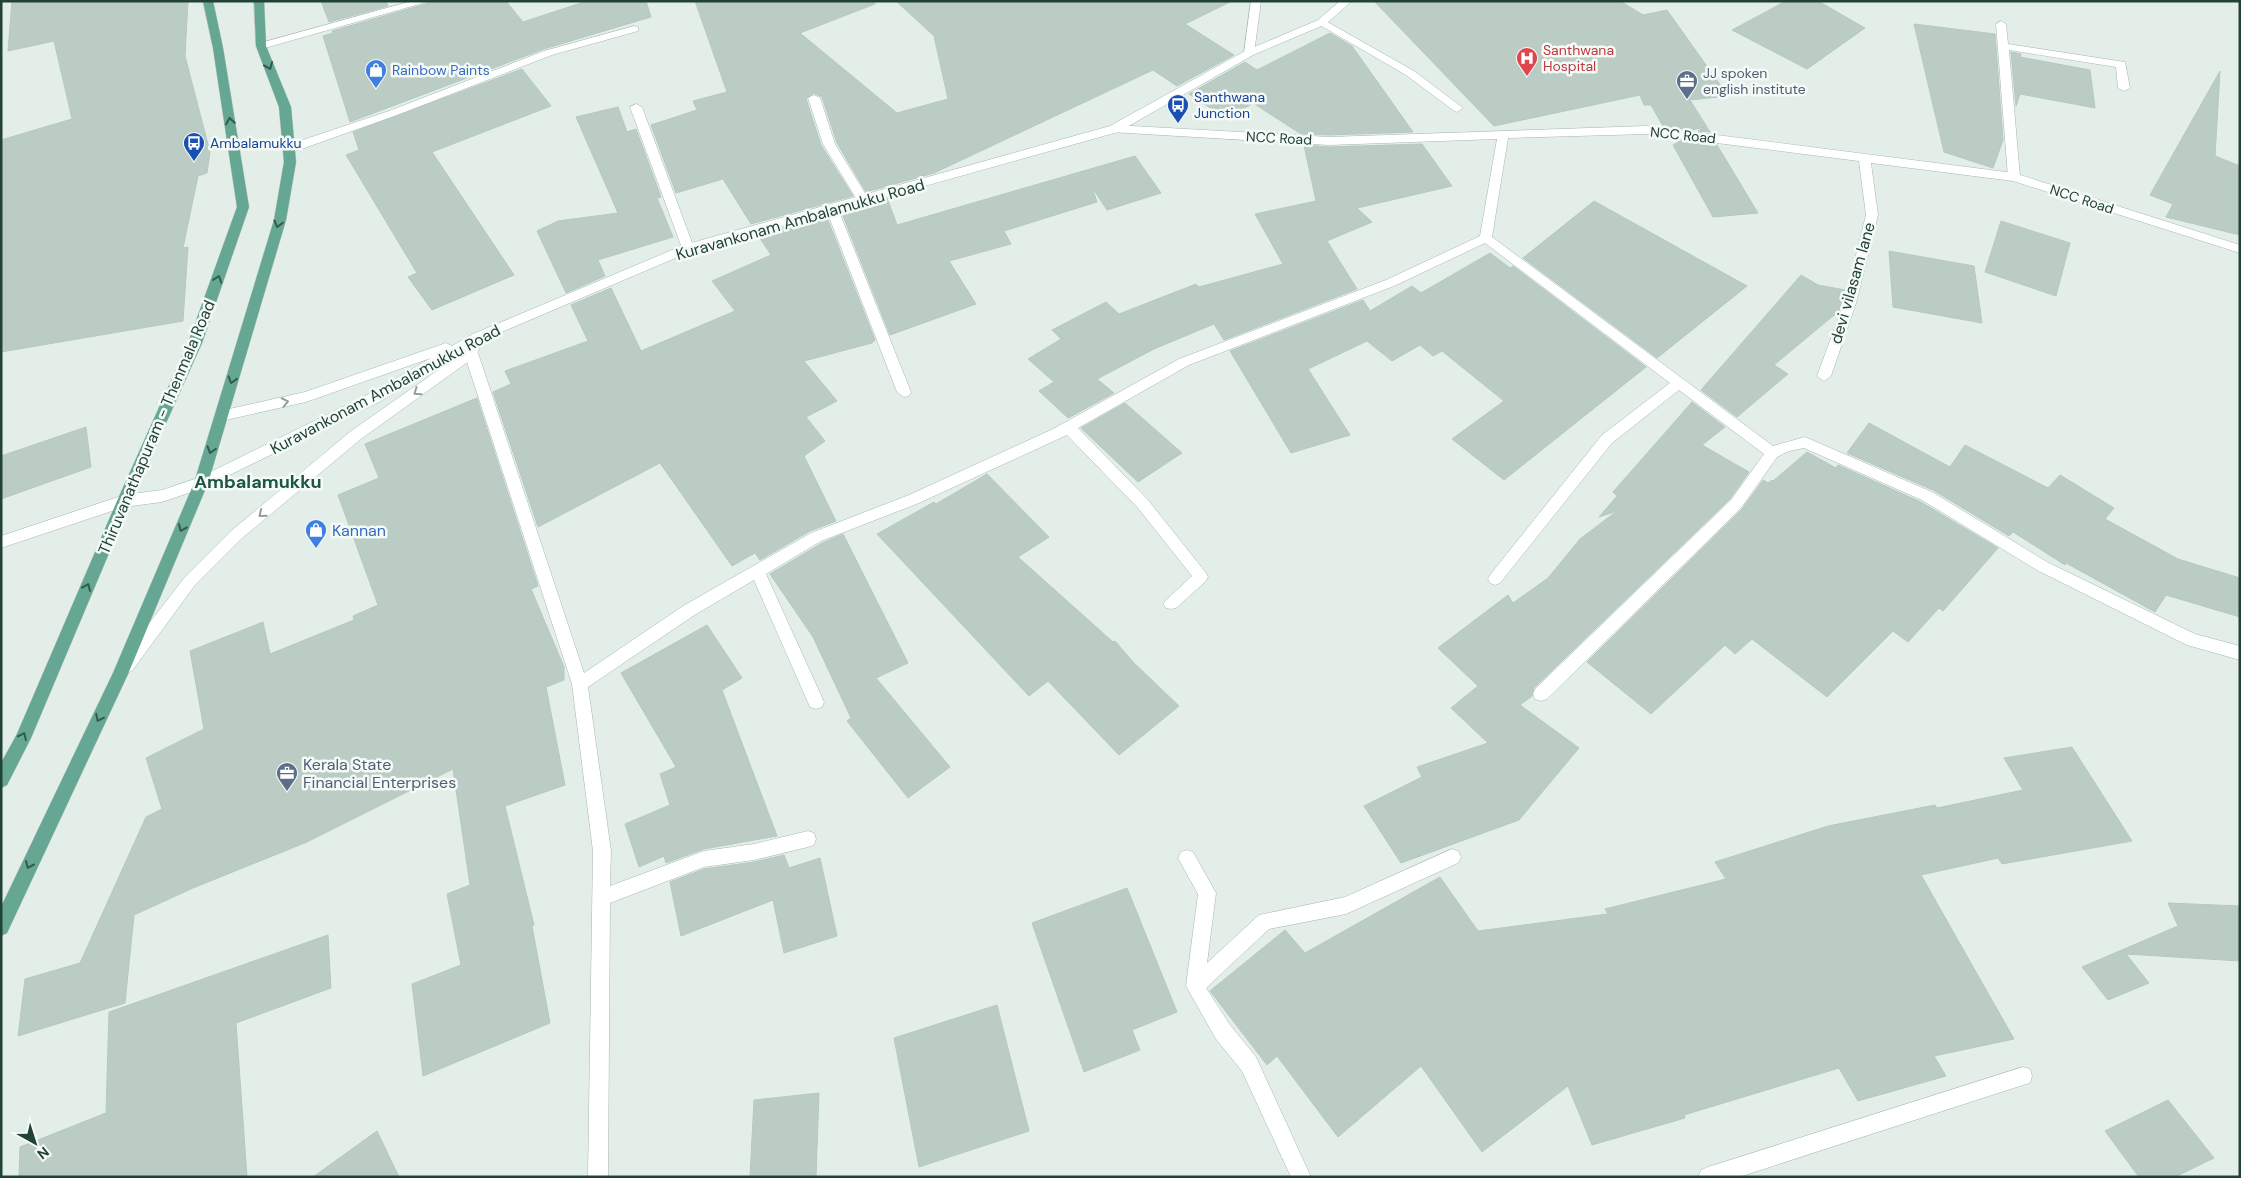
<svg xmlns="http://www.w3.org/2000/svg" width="2241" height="1178" font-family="'DM Sans',sans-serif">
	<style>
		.building { fill: #bbccc5; stroke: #b5c9c0 }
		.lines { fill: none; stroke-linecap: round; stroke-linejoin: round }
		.lane-casing { stroke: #a6b7b0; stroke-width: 1 }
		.street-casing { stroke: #a6b7b0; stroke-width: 1 }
		.secondary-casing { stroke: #a1bbb1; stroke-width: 1 }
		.primary-casing { stroke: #c1cac7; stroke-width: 1 }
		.lane { fill: #fff; fill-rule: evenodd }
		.street { fill: #fff; fill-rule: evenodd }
		.secondary { fill: #fff; fill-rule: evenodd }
		.primary { fill: #65a793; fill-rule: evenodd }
		.oneway { stroke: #325b4e }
		.oneway2 { stroke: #90a09b }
		.labels { text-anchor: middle; stroke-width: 5; stroke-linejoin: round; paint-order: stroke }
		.far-health-label { font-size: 14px; fill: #be3a42; stroke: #f5faf7; text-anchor: start }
		.far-shop-label { font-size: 14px; fill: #366cbe; stroke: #f5faf7; text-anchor: start }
		.far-service-label { font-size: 14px; fill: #4e5e75; stroke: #f5faf7; text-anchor: start }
		.far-transit-label { font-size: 14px; fill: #164399; stroke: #f5faf7; text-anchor: start }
		.far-street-label { font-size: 14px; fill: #214237; stroke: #f5faf7 }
		.street-label { font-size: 16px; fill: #214237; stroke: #f5faf7 }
		.shop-label { font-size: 16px; fill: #366cbe; stroke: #f5faf7; text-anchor: start }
		.service-label { font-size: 16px; fill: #4e5e75; stroke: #f5faf7; text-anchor: start }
		.neighbourhood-label { font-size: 18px; font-weight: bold; fill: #1b5645; stroke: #f5faf7 }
	</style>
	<rect width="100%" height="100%" fill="#e4eee9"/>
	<!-- building -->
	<path class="building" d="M12,1H188L185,56L210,152L207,173L198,176L183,248L188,247L183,321L1,352V140L72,119L54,41L8,51Z
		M321,1H386L388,6L329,22Z
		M436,1H506L523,22L587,1H646L651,17L544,49L350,122L323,36L333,33L332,31Z
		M695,1H875V4L800,33L897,113L948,99L934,36L896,1H1232L1185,24L1234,55L1177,86L1153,70L934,173L866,192L837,143L822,97L813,93L806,99L821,145L853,196L751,224L723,179L676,193L651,125L697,110L693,101L727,92Z
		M1374,1H1620L1643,15L1667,10L1728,96L1690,100L1710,132L1698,131L1704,127L1692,130L1663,126L1651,105H1644L1640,95L1494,126Z
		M1786,1H1818L1865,28L1807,69L1732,30Z
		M1914,24L1995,34L2003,140L1993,168L1944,152Z
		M1330,33L1352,46L1413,132L1329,135L1301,134L1253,103L1227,119L1189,94L1245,62L1257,70Z
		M2011,52L2021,54L2020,57L2090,70L2095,108L2020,94L2016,106Z
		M522,69L551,106L432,152L514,275L432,310L408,277L417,273L346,155L359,150L353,132Z
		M2220,71L2215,156L2240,166V235L2166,217L2173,204L2150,195Z
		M618,107L627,132L636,129L661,197L657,198L673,237L598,260L605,276L566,293L537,231L558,221L618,213L576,117Z
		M1682,140L1717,145L1758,213L1713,217L1673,145Z
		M1422,144L1452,186L1357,208L1372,222L1327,241L1357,289L1224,340L1214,324L1154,349L1097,379L1114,393L1068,418L1039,391L1054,382L1028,359L1061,339L1052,330L1106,302L1119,314L1196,284L1199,287L1283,264L1255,214L1316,201L1304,145L1329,147Z
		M1135,156L1161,193L1107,210L1092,187L1097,202L1004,231L1011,244L949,261L976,304L890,335L841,211L887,198L897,225Z
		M1594,201L1747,286L1657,358L1523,258Z
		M826,215L875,340L872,343L804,361L837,401L806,417L825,441L804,456L836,521L810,531L760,560L755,553L732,566L660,463L538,527L493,392L511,384L505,371L588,341L571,305L611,288L641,351L735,311L712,281L771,255L758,235Z
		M2001,221L2070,243L2056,296L1985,272Z
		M1889,251L1974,266L1982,323L1893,307Z
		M1490,253L1510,268L1513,266L1646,367L1504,480L1452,439L1504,401L1442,351L1433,356L1420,345L1392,361L1367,341L1308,369L1350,435L1291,453L1230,351L1363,300L1370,311L1412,286L1421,293Z
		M1801,275L1818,285L1845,290L1839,311L1774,365L1788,374L1737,417L1701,390Z
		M477,398L538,586L531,589L564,667V680L546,687L565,785L505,806L534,925L532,926L550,1023L423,1076L412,984L461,965L447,894L470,885L453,769L307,842L193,888L134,915L125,1003L18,1036L25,979L80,963L146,817L162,809L146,758L204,729L190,651L263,622L270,654L354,620L353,616L378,605L338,495L379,478L365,444Z
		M1692,402L1725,427L1702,445L1749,472L1730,499L1534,688L1532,696L1520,705L1579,748L1519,820L1401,863L1364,806L1422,777L1417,767L1488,743L1451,708L1478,686L1438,648L1508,595L1513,603L1548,578L1580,539L1617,511L1599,517L1617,496L1613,492Z
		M1125,403L1182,453L1138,482L1081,428Z
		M1869,423L1950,467L1965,445L2048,488L2060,475L2114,508L2105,519L2178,559L2240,578V617L2166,595L2155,612L2066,563L2065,565L2013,532L2009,536L1933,490L1847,453Z
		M86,427L91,467L1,499V456Z
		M1807,452L1836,468L1838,465L1921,502L1998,548L1943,611L1939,608L1908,642L1893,631L1827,697L1752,639L1735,654L1725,645L1651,714L1587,662L1742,509L1763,480L1768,483L1772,480L1773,481Z
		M987,474L1049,537L1018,557L1113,642L1115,641L1133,662L1179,706L1119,755L1048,681L1029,696L877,534L934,502L936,504Z
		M843,534L908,663L876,678L950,767L908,798L847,721L851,718L813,637L770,574L822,543Z
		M707,625L742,678L722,690L777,836L704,849L666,863L664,856L639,867L625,824L670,805L660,774L676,767L621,673Z
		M2072,747L2132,841L2002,864L1998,858L1921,875L2014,1039L1934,1056L1946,1076L1858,1101L1839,1068L1684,1115L1685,1118L1592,1145L1568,1086L1482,1152L1421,1066L1338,1137L1277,1056L1267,1065L1210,991L1285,930L1305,953L1440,877L1478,931L1608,914L1605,909L1726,879L1715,862L1828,826L1935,805L1937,808L2023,790L2004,758Z
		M784,855L789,868L820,858L837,936L784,953L773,900L681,936L670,882L704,869L754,862Z
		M1127,888L1177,1012L1132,1030L1140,1050L1084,1072L1032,923Z
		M2168,903L2240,906V961L2126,954L2149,983L2108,1000L2082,967L2178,926Z
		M328,935L331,988L236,1023L247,1177H19L20,1147L106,1113L109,1012Z
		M997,1005L1029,1131L919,1167L894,1038Z
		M819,1093L816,1177H750L754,1100Z
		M2168,1100L2214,1158L2175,1177H2139L2105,1131Z
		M377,1131L399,1177H313Z"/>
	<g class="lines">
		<!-- lane casing -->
		<g class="lane-casing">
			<path id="lane" d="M1322,19L1414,71L1463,108L1457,112L1453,110L1406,75L1318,24V20Z
				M2001,21L2006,24L2008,44L2125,62L2130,88L2124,91L2118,88L2116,67L2009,50L2020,177L2014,181L2008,177L1996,24Z"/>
		</g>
		<!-- street casing -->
		<g class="street-casing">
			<path id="street" d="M412,1H430L265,48H257L256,46L257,44Z
				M1251,1H1261L1254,53L1249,56L1244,53Z
				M634,26L638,27V31L552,55L397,115L293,152H285L283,149L285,146L389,111L544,51Z
				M814,95L820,98L835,144L869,200L867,203H859L823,144L808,98Z
				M636,104L642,107L694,248L692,251H684L682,248L630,107Z
				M1114,125L1329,137L1646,126L2014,173L2240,245V253L2013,181L1871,163L1878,215L1856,303L1831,376L1824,381L1817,376L1844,303L1866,215L1859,161L1646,134L1508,138L1492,237L1773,446L1805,437L1932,492L2047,562L2195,634L2240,646V660L2187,645L2037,570L1922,500L1804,448L1789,451L1777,457L1741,508L1547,699L1541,701L1535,699L1533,694L1535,689L1731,500L1764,454L1679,390L1612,443L1500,583L1495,585L1490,583L1488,579L1490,575L1602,435L1670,383L1485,243L1394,286L1189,365L1078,428L1148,500L1206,573L1208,577L1206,581L1176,608L1171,609L1166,608L1163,603L1192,576L1138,508L1067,435L919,503L821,541L766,574L824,702L822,707L816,709L810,707L754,580L693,616L588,687L611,851L610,886L704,851L754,844L808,831L814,833L816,839L814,845L808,847L754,860L704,867L610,903L608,1177H588L593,851L572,684L464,353L471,348L478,353L584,673L683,606L811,533L909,495L1053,429L1179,359L1386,280L1480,236L1497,139L1329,145L1110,132L1108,129Z
				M832,205L838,209L911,392L909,396L904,397L897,392L826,209Z
				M201,477L206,479L208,483L206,487L162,502L124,507L1,548V536L124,495L162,490Z
				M1452,849L1458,851L1461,857L1458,863L1346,914L1269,929L1206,988L1230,1025L1256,1057L1311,1177H1291L1242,1071L1216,1039L1186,986L1198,894L1178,858L1181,852L1187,850L1193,852L1216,893L1207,963L1259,915L1345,897Z
				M2023,1067L2030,1069L2032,1076L2030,1083L2023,1085L1739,1177H1698L1701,1170L1708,1167Z"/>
		</g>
		<!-- secondary casing -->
		<g class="secondary-casing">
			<path id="secondary" d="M1340,1H1352L1326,24L1253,55L1118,132L692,251L483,340L476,356L361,439L241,539L195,585L132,671L126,673L120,671L118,666L120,661L185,577L231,531L351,431L464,352L379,402L201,489L196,487L194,483L196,479L369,394L431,358L306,402L221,421L216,420L214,416L216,412L305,392L446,343L452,346L473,334L684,245L1110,126L1245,51L1318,20Z"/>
		</g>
		<!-- primary casing -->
		<g class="primary-casing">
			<path id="primary" d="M203,1H213L223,48L249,207L202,343L131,501L31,738L7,785L1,788V763L17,734L117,501L188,343L237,207L213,48Z
				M254,1H264L266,46L291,107L296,162L286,220L208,483L128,674L7,933L1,936V907L113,673L194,483L274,220L284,162L279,107L256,46Z"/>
		</g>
		<!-- lane -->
		<use href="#lane" class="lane"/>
		<!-- street -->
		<use href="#street" class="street"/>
		<!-- secondary -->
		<use href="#secondary" class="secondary"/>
		<!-- primary -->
		<use href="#primary" class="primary"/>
	</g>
	<!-- one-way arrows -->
	<defs><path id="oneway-chevron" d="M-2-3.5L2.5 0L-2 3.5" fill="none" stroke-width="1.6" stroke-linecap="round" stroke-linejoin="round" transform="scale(1.25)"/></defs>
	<g class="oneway">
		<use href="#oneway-chevron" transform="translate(269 66) rotate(68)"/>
		<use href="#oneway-chevron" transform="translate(230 121) rotate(-99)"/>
		<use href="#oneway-chevron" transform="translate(278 224) rotate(105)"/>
		<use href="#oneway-chevron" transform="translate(218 279) rotate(-71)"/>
		<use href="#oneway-chevron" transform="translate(232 380) rotate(107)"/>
		<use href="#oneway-chevron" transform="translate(211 450) rotate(106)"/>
		<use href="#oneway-chevron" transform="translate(182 528) rotate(113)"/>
		<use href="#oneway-chevron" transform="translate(87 587) rotate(-67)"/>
		<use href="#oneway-chevron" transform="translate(99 718) rotate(116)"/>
		<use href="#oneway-chevron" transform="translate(23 736) rotate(-65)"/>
		<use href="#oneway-chevron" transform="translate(29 865) rotate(114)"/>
	</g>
	<g class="oneway2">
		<use href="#oneway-chevron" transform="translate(417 392) rotate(145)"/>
		<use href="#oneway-chevron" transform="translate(285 402) rotate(-12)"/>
		<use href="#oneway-chevron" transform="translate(262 514) rotate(140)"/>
	</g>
	<!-- icons -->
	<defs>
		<g id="hospital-pin" transform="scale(1.125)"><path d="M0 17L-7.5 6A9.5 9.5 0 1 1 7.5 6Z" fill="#e0444e" stroke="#f5faf7"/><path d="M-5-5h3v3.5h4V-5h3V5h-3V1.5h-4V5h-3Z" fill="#fff"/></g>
		<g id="shop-pin" transform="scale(1.125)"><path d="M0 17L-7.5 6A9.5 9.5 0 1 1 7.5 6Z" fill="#3f7fe0" stroke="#f5faf7"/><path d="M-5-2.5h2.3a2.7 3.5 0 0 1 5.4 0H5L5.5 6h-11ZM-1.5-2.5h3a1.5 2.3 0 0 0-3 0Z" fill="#fff"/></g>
		<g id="office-pin" transform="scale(1.125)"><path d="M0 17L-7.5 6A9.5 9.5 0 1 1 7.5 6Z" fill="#5c6f8a" stroke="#f5faf7"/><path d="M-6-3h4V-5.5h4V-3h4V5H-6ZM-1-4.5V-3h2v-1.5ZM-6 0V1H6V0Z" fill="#fff"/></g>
		<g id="bus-pin" transform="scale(1.125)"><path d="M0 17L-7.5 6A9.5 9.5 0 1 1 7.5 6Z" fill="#1a4fb4" stroke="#f5faf7"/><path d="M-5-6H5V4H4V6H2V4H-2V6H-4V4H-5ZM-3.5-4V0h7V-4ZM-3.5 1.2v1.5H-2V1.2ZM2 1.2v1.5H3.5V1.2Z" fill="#fff"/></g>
	</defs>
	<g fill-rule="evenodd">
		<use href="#hospital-pin" x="1527" y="58"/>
		<use href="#shop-pin" x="376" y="70"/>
		<use href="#office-pin" x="1687" y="81"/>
		<use href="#bus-pin" x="1178" y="105"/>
		<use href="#bus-pin" x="194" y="143"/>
		<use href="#shop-pin" x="316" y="530"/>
		<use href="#office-pin" x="287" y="773"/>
	</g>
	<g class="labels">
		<!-- far-health labels -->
		<g class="far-health-label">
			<text x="1543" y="55">Santhwana<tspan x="1543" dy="16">Hospital</tspan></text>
		</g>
		<!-- far-shop labels -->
		<g class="far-shop-label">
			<text x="392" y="75">Rainbow Paints</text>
		</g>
		<!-- far-service labels -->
		<g class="far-service-label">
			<text x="1703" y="78">JJ spoken<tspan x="1703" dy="16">english institute</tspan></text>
		</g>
		<!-- far-transit labels -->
		<g class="far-transit-label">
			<text x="1194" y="102">Santhwana<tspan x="1194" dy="16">Junction</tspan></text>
			<text x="210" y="148">Ambalamukku</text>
		</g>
		<!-- far-street labels -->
		<g class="far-street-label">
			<text transform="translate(1683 135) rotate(6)" y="5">NCC Road</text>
			<text transform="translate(1279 138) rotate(3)" y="5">NCC Road</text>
			<text transform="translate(2082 199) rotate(18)" y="5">NCC Road</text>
		</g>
		<!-- street labels -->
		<g class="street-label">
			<text transform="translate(800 219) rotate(-16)" y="6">Kuravankonam Ambalamukku Road</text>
			<text transform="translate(1852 283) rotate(-74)" y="6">devi vilasam lane</text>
			<text transform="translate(385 389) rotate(-28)" y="6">Kuravankonam Ambalamukku Road</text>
			<text transform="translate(156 427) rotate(-67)" y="6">Thiruvanathapuram - Thenmala Road</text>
		</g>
		<!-- shop labels -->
		<g class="shop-label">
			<text x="332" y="536">Kannan</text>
		</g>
		<!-- service labels -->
		<g class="service-label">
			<text x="303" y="770">Kerala State<tspan x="303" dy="18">Financial Enterprises</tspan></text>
		</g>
		<!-- neighbourhood labels -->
		<g class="neighbourhood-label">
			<text x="258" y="488">Ambalamukku</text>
		</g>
	</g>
	<!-- border -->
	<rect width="2241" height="1178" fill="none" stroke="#214237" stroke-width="5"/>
	<!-- north arrow -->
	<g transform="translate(35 1143) rotate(141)" stroke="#f5faf7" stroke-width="4" paint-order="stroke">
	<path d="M0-4L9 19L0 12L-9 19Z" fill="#214237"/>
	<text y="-8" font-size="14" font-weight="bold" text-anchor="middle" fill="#214237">N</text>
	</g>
</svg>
